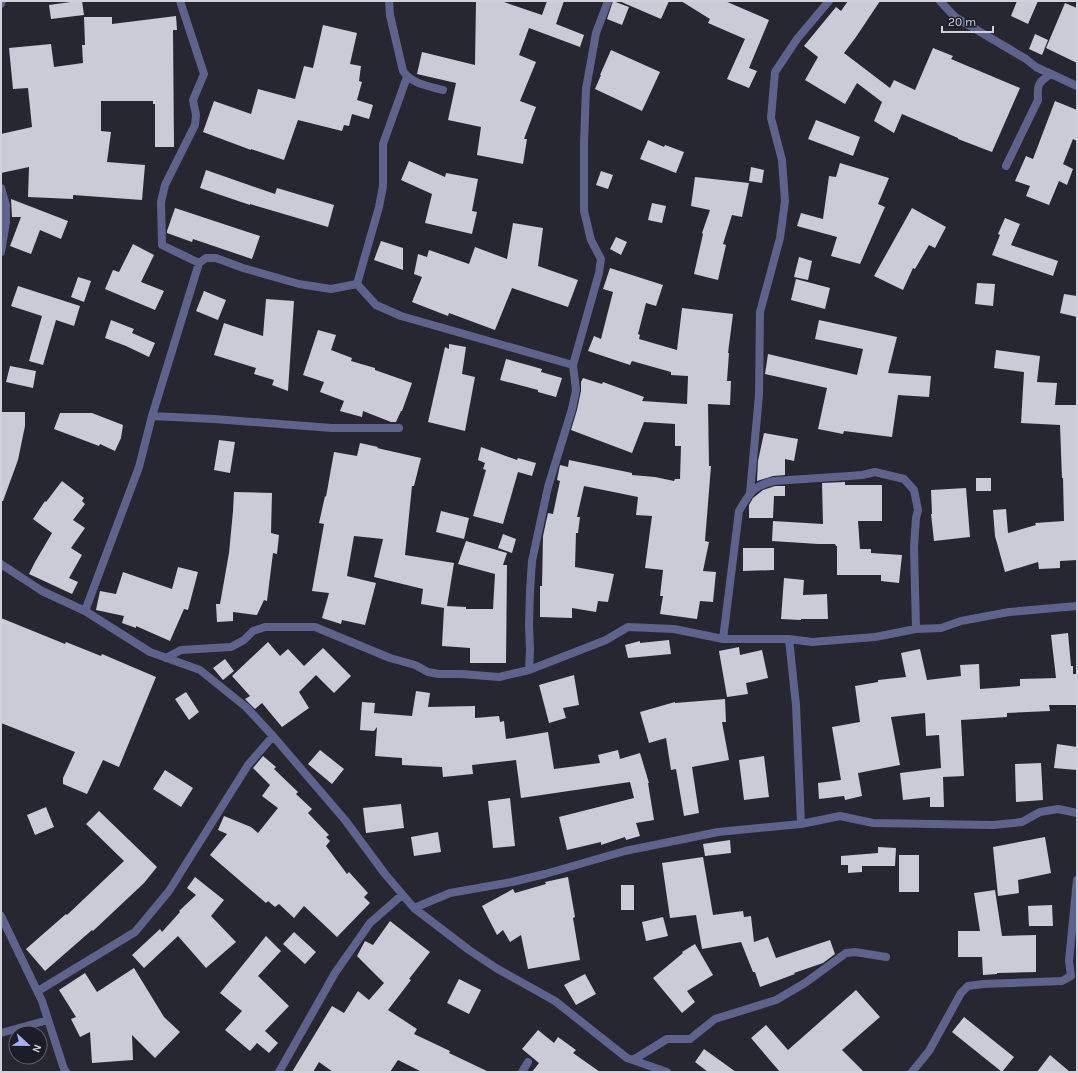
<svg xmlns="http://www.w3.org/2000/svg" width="1078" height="1073" font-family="Karla,sans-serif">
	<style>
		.building { fill: #c9cbd7 }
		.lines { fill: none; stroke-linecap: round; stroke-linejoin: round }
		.minor { stroke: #5e638d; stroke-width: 8 }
	</style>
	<rect width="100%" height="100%" fill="#262731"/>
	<!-- building -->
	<path class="building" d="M78,1H82L84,15L51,19L49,5Z
		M476,1H501L542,15L547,1H564L556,24L584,35L580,47L529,28L519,55L536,62L520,101L536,107L524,139H527L523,164L477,155L481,127L448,120L456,83L417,74L422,52L475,65Z
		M613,1L629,7L622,25L607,19Z
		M619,1H669L661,19Z
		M681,1H725L769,20L749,68L757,71L749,88L727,79L745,39L708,23L710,19Z
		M848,1H880L856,37L844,53L890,88L894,80L915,90L933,48L953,56L951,59L1020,88L992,152L958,139V138L902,114L894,133L874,121L882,102L857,83L845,104L805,80L818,57L804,46L836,7L841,11Z
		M1017,1H1038L1028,24L1011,16Z
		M1065,3L1077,8V63L1046,48Z
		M176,16L177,30H173L174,147H155V104H153V101H101V131L111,132L107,162L145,165L142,200L73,195V199L28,197L29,167L1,173V134L32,127L28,88L13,89L9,48L51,44L54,67L83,63L82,45H85L84,17H112V24Z
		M323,25L357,33L350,64L361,66L359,81L362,82L357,100L373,105L369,119L352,114L349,126L344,125L342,131L298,120L284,160L251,149V150L203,132L214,101L251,114L258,89L295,99L304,66L313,68Z
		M1035,34L1048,40L1042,55L1029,49Z
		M611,50L660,72L642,111L595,89L601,75H600Z
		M1055,101L1077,110V141L1073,139L1063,164L1073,169L1067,185L1059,181L1049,205L1026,196L1030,186L1015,181L1026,156L1033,159Z
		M816,120L860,137L853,156L808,139Z
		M648,140L664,147L665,145L684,152L676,173L640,159Z
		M409,161L445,177L446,173L478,179L472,211L477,212L472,234L425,223L432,194L401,180Z
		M840,163L889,178L878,204L885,207L860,264L831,256L837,237L797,226L801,213L823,219L829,176L836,177Z
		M751,167L764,170L762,183L749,181Z
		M206,170L275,194L277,188L334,205L328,227L250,204V205L200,188Z
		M601,171L613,175L608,189L596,185Z
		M695,177L749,183L742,217L732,215L723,244L726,245L718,280L694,274L703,234L702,233L710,210L691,206Z
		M11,199L68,221L61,239L40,230L31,254L10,246L21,217H12Z
		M652,203L666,206L662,223L648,220Z
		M175,208L260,236L252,259L193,239L192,242L167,233V231Z
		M912,208L946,227L935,248L929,245L915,269L913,268L903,290L874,276Z
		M1005,218L1020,224L1011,245L1058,261L1053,276L992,255L1000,235L998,234Z
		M513,223L543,228L538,266L578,280L568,307L512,288L495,330L449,313L448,316L412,302L422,277L414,274L418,254L427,257L429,250L469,264L475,247L507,259Z
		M616,237L627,242L621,255L610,249Z
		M381,241L403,248V270L374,260Z
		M133,244L154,255L141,282L164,291L155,310L105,289L113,270L119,272Z
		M799,257L812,261L808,280L794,277Z
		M610,268L663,285L656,306L646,303L638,334L640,335L639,339L677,350L682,308L733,314L728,353H729L727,381H731L730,405L708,404L709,466H711L705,541L709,542L703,571L716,572L713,602L700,601L697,619L660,614L663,596H660L663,570L645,568L652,516L636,515L638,497L584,486L577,517H580L578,533H576L575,567L614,574L608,602L598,601L596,612L572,608V618L540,617V586H542L543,536L548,513L553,514L560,481L557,480L560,465L568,467L569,460L632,473V475L655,477L674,481L675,479H680L681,446H675V424L644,422L632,453L571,430L577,410L581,391V382L583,378L602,384L603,382L644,397L642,401L687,404L688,376L671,375V372L632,361L630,365L588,351L594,336L601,339L613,292L603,289Z
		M78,277L91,281L84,302L71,297Z
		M796,279L830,288L825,309L791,300Z
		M977,283L995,284L993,306L975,304Z
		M18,286L80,306L74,326L56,320L43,365L29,361L42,316L11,306Z
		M204,291L226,300L218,320L196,311Z
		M1064,294L1077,296V317L1060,313Z
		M266,299L294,301L288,391L272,385L274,380L254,374L256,368L214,355L224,323L263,336Z
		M111,320L134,329L132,333L155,343L149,357L126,346L105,338Z
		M819,320L897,337L888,373L931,376L929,397L898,395L892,437L844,431L843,434L818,429L827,388L765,374L768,354L857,375L863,349L815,339Z
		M318,330L336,335L331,350L352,358L351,361L375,368V370L412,383L402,411H401L396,422H391L363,411L362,417L340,411L344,401L320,392L324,382L303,375Z
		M449,344L466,347L462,374L475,377L465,431L428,422L445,347L449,349Z
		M996,350L1040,356L1037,382L1057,383L1055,405H1077V560L1060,561V568L1039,569L1038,562L1005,572L995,536L993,510L1006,509L1008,533L1036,525L1035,523L1064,521L1063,478H1062L1060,425L1021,423L1024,372L994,368Z
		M506,359L542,369L541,372L562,378L556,397L538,392V390L500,380Z
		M10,366L36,371L33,388L6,382Z
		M1,412H25V426L18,460L3,501H1Z
		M60,413H92L123,425L121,438L115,451L100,444L99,446L54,429Z
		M764,433L798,439L794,461L785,459V475L773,476L757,481L758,461Z
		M219,440L235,442L230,473L214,470Z
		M360,443L378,447L377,448L421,458L414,486H412L405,555L454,563L447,606L466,607V609H493L495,574L458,564L466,541L507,553L503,565H507L506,663H470V648L442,646L444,608L421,604L423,589L374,577L383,539L354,536L347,576L376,583L365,625L342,620L341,624L322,618L329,593L312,591L324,524L319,523L325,496L326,497L334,452L357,456Z
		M481,447L517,460L518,458L536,463L532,476L518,472L503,524L473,516L486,470L483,469L485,463L478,460Z
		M976,478H991V491H976Z
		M62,481L84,498L82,501L85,504L73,520L85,528L71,548L82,555L69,578L78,582L72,594L29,574L35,562L52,533L33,519L45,501L46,502Z
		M845,482V485H882V521H858L860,549H871V553L902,555L899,583L881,581V575H837V546H836L835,544H818L772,541L773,521L823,524L822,483Z
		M775,486H785V496H774L773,518H749V505L753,498L763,490Z
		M966,488L970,537L934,541L931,514H932L931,490Z
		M234,492L272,493L271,533L279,535L277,554L273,553L267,601L264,600L257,615L233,612V621L217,622L216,604H220L229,553L233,511Z
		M441,511L469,518L464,539L436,532Z
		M503,534L516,539L512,553L498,548Z
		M743,548H774V570L743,571Z
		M178,567L198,572L188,610L184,609L170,641L136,626V628L122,623L124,616L96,610L100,591L116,594L123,572L172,589Z
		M784,578L804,580L803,595L827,594L828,619H801V620L781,619Z
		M1,618L65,644L66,642L101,656L102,654L156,677L119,767L103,760L87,794L63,784V778L75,752L1,723Z
		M1068,633L1071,666H1073V674H1077V705H1049L1050,711L1007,713V717L961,720L964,776L943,777L944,807H930V797L903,800L900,773L941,768L939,735L926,736L925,713L891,717L900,765L858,773L862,796L845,800L844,796L819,799L818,783L841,780L832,727L860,722L855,686L878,682V680L906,677L901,653L920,649L927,680L961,676L960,665L979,664L980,689L1020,686V679L1056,678L1051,635Z
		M669,640L671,654L628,658L625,645L640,641V643Z
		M268,642L280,656L288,649L304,666L323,648L351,676L334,693L316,675L299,692L309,708L282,727L262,703L255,709L245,699L250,696L232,676Z
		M739,647L740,655L762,650L768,678L746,683L748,694L727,697L719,651Z
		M225,659L234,671L223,680L213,668Z
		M574,675L579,705L563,708L566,718L549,723L539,685Z
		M416,691L430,693L428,707L475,706V718L499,716L500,722L504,721L506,739L548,732L554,769L600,763L598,755L618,750L620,759L640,753L649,783H648L654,820L636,823L640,836L626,840L625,837L601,845V842L567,850L559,817L634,798L630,782L521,798L516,760L472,765L473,774L443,777L442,767L402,765V758L375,756L377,727L374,731L360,730L362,702L375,703L374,713L412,716Z
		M186,692L199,712L189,720L175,699Z
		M725,699L726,722H722L729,760L692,767L699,813L684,816L676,769L671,770L666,738L649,743L640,712L675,702V703Z
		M1057,744L1077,747V770L1054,768Z
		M320,750L344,769L332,784L308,764Z
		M263,756L276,767L274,769L298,792L296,794L312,809L308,813L329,835L326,837L330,841L326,846L347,874L349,872L368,893L364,897L370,903L337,937L304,906L294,918L279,904L275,907L268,901L266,903L210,855L227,834L218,830L224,816L251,827L258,833L278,808L262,796L270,785L253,768Z
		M764,756L769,797L744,800L739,760Z
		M1041,763L1043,800L1016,802L1015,764Z
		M165,770L193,788L181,807L153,789Z
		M510,798L515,846L493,848L488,801Z
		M401,804L404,828L366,833L363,808Z
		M46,807L54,827L35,835L27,815Z
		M99,811L157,867L144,883L93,931L92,930L45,971L26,949L66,914L67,915L124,861L86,824Z
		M438,832L441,852L414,856L411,837Z
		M1045,837L1051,873L1018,880L1019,893L998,896L993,847Z
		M730,840L731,853L705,856L703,844Z
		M878,847L896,848L895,866H862V872L848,873V865H841V856L878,853Z
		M899,855H919V892H899Z
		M703,857L713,915L743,911L744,917L751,916L754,942L768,937L776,958L830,940L835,954L823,963L794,973L795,974L760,987L755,972H753L741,942L702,949L696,915L670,918L662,863Z
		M195,877L224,900L211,916L236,942L206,968L178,936L144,968L132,955L160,929L162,932L180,912L179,911L196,895L187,888Z
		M568,877L575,917L573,918L580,960L528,969L521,935L510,942L503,930L497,935L482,906L513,889L515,893L546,884L545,882Z
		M621,885H634V910H621Z
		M995,890L1002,936L1036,935V972L997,973V974L983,975L982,957H958V931H980L974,893Z
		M1052,905L1053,926H1029L1028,906Z
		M663,917L668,936L646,941L642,922Z
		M390,921L430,952L409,979L411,980L388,1010L417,1029L414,1034L450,1051L449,1053L489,1072H422L398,1060L390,1072H333L319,1062L313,1072H292L332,1006L344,1013L358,991L369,1000L384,983L357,956L365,941L373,945Z
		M294,932L316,952L305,964L283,944Z
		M266,936L281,951L258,976L289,1006L265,1031L278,1043L269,1053L257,1043L250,1051L225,1030L242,1011L220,993Z
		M695,944L713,975L687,991L695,1002L682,1013L653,978L683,953L682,952Z
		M134,968L164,1017L180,1032L155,1058L132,1035L133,1060L92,1063L90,1032L80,1037L71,1019L76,1017L59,990L85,973L97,992Z
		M585,974L596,994L576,1005L564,985Z
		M459,979L481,990L469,1014L447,1003Z
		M856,990L880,1017L842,1050L864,1072H780L751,1038L766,1025L788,1050Z
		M964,1017L1014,1057L1002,1072L952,1032Z
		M538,1030L554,1043L558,1037L576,1050L573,1053L600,1072H532L539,1063L522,1049Z
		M704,1049L736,1072H708L695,1062Z
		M1050,1055L1070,1072H1037Z"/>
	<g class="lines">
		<!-- minor -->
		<path class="minor" d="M180,1L204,74L193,100L196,115L195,125L165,185L161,202L162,245L199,263
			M389,1L390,15L403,71C412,84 428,86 443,90
			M940,1L955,17L1026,59L1036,67L1077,86
			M1,4L2,1
			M1006,166L1038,100C1037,85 1038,82 1051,74
			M1,188L6,205V222L1,252
			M357,284L376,305L401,316L573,365L576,390L572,409L548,487L532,561L530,590L529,626L530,650L529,670
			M573,365L599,273L601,259L591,240L584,211V143L586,89L596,33L608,1
			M152,416L214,419L332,428H399
			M750,493L759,395L760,312L780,238L785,201L782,160L771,118L775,72L797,39L829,1
			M1,564L42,591L85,611L150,652L200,670L246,707L273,736L345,820L385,874L414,908L469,950L496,968L555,1001L627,1058L667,1072
			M85,611L139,467L152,416L199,263L206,258H216L243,268L299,284L331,289L357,284L379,207L383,186V144L407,77
			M723,639L739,511C750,493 752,486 774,481L849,476L862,475L875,472L904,479L914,490L918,510L916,518L914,547L916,629
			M166,658L181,650L231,647L244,640L253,631L265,627H315L390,658L415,665L428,672L439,674H462L499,677L529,670L606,640L628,627L674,629L723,639H789L812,642L875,637L916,629L941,628L961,621L1009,612L1077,606
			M801,824L840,816L873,823L993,825L1022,822L1040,812L1058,809L1077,813
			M414,908L450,893L512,882L545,874L625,851L718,832L801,824L796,705L789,639
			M1,916L42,1001L64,1069L66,1072
			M38,991L135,932L169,891L248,765L273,736
			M1,1033L48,1020
			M633,1060L667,1039H690L715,1019L776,1000L805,983L846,953L855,952L886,957
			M279,1072L335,973L370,923L402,895
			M522,1072L528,1062
			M912,1072L929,1051L961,993L968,986L983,984L1062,981L1071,976L1069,961L1077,880"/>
	</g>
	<!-- border -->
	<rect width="1078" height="1073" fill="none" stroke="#d1d2d8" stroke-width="4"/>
	<!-- north arrow -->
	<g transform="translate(28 1045) rotate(112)"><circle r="19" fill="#1c1e27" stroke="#64666e"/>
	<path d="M0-3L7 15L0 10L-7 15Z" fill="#a7b0fc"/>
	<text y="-6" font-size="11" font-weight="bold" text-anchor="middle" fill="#d1d2d8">N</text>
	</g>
	<!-- scale -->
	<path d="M942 26v6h51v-6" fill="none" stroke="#d1d2d8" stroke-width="2"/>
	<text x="948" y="26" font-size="12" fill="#d1d2d8" stroke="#1c1e27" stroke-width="3" paint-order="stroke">20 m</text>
</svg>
